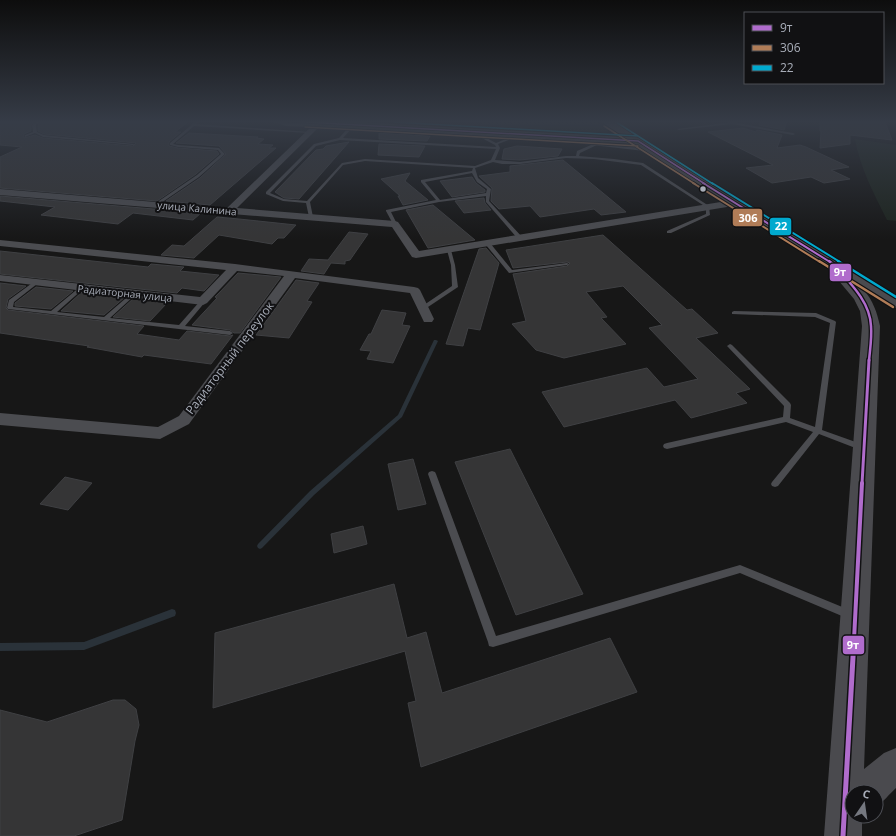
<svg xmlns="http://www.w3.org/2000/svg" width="896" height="836" font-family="'Open Sans',sans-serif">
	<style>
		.green { fill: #1d241e }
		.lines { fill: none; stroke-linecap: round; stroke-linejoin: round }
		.stream { fill: #2a3239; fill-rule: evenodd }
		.building { fill: #353536; stroke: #3f4043 }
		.lane { fill: #4b4c50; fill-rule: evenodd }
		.street { fill: #4b4c50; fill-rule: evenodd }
		.secondary { fill: #4a4a4e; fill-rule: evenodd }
		.bus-1-far5-casing { stroke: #111113; stroke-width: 3 }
		.bus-1-far4-casing { stroke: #111113; stroke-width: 4 }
		.bus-1-far3-casing { stroke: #111113; stroke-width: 5 }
		.bus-1-far2-casing { stroke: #111113; stroke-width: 6 }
		.bus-1-far1-casing { stroke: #111113; stroke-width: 7 }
		.bus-1-casing { stroke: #111113; stroke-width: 8 }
		.bus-2-far2-casing { stroke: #111113; stroke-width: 3 }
		.bus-2-far1-casing { stroke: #111113; stroke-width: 4 }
		.bus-2-casing { stroke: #111113; stroke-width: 5 }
		.bus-3-far2-casing { stroke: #111113; stroke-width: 3 }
		.bus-3-far1-casing { stroke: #111113; stroke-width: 4 }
		.bus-3-casing { stroke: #111113; stroke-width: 5 }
		.bus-1-far5 { stroke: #b06ccc; stroke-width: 1.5 }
		.bus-1-far4 { stroke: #b06ccc; stroke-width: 2 }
		.bus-1-far3 { stroke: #b06ccc; stroke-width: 2.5 }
		.bus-1-far2 { stroke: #b06ccc; stroke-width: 3 }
		.bus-1-far1 { stroke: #b06ccc; stroke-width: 4 }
		.bus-1 { stroke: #b06ccc; stroke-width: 5 }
		.bus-2-far2 { stroke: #b07c57; stroke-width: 1.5 }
		.bus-2-far1 { stroke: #b07c57; stroke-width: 2 }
		.bus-2 { stroke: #b07c57; stroke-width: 2.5 }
		.bus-3-far2 { stroke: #00a9ce; stroke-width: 1.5 }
		.bus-3-far1 { stroke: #00a9ce; stroke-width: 2 }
		.bus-3 { stroke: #00a9ce; stroke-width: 2.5 }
		.bus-dot { fill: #a8adb8; stroke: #111113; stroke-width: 1.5 }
		.labels { text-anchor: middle; stroke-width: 4; stroke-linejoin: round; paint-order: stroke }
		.far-street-label { font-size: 10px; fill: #a8adb8; stroke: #111113 }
		.street-label { font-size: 12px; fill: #a8adb8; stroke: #111113 }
		.line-badge { stroke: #111113; stroke-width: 1.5 }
		.badge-label { font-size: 11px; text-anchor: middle; font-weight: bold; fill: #fff }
	</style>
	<rect width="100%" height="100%" fill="#171717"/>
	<!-- green -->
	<path class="green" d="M480,122H597L607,128L608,132L598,137L483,131Z
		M855,139L896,145V221L887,220C874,194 860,168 855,139Z"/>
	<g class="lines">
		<!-- stream -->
		<path class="stream" d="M434,340H436L438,341L402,417L314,495L262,548L260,549L258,548L257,546L258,544L310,491L398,415Z
			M172,609L175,610L176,613L175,616L84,650L0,651V643L84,642Z"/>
	</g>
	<!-- building -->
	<path class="building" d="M0,122H33L31,125V131L24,134V138L35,135L43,138L133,146L136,143L44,134L38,131V126L40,122H188L175,132H181L169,142V146L178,148L217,151L219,154L196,174L157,201L0,188V157L22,147L0,145Z
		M761,122H787L784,130L759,125Z
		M820,122H885L892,140L850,135V144L820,148L821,131H820Z
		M743,128L756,132L757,130L782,135L777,148L800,145L806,147L849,167L831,170L850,179L824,183L811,177L772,183L746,168L773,165L708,132Z
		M189,133L258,137L256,138L264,139L258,144L273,145L269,148H276L210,205L166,201L200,178L226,154L219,146L176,143Z
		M379,133L430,136L427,141L379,139Z
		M349,142L299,199L284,198L275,192L316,150L323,149L326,146Z
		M379,144L425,146L419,157L378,155Z
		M517,146L562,149L558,156L520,160L502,159L504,149Z
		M563,160L626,212L601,215L594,209L540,217L530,206L499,209L491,201L492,188L479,176L510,172V166Z
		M410,173L405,181L428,200L403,205L398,196H400L381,179Z
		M472,177L476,183L485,190V192L452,197L440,181Z
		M0,196L201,213L193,220L133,213L118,224L41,215L55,207L0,201Z
		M484,198L485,203L491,210L464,213L455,201Z
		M433,205L475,240L428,248L406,210Z
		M217,217L239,219L296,225L284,238H278L272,244L219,235L194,258L161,255L172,245L184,246Z
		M349,232L368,234L350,260L345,261V264L331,263L324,274L301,271L309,259L328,260Z
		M603,235L687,310L692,309L718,333L696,338L750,389L736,393L747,403L691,418L675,400L564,427L542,392L647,368L664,387L698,379L649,328L662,325L623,286L586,292L607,317L601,318L626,344L564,358L536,350L512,324L526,321L513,274L567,266L570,263L567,262L513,268L506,250Z
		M486,248L499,263L480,330L468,328L463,346L446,344L479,249Z
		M0,251L148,267L151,264L184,267L180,271L219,275L204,291L182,288L177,293L0,274Z
		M238,273L281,277L240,333H234L230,330L192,325L217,298L215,297L219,293Z
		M296,280L319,283L307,301L312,302L289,338L256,335Z
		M0,283L26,286L8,299L6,308L8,310L144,326L137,334L179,340L187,331L230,336L233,335L211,364L144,355L142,357L87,347L89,346L0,333Z
		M36,287L73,291L51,309L15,306V303Z
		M82,292L125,297L104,315L61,311Z
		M134,298L168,302L150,321L113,317Z
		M382,310L406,313L402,325L410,326L393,363L367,359L371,351L360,350L369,334H371Z
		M510,449L583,594L516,615L455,462Z
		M413,459L426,504L398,510L388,464Z
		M65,477L92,483L68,510L40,504Z
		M363,526L367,544L334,553L331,534Z
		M394,584L407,638L426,632L442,693L610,638L637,692L421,767L408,703L416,701L405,651L213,708L215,633Z
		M113,700H125L136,709L139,725L135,741L122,820L74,836H0V710L47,722Z"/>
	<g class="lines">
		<!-- lane -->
		<path class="lane" d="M35,122H39L36,125L37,132L44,135L135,144L133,145L43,137L35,133L25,137V135L33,132L32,125Z
			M195,122H199L196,124L311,132L309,133L194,126L173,144L178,145L219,148L225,154L199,177L158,205H156V203L197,175L221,154L218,150L178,147L170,145V143Z
			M732,122L793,133L795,134L793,135L732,124L679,130L677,129Z
			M349,127L352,128L343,138L496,147L495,145L476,135L479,134L496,143L513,136L514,138L498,144L500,148L495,160L520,162L566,156H576L577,151L598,142L599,144L580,153L579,156L614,159L643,163L709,206L710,215L671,233H667V231L706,214V207L641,165L633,164L594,159L566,158L520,164H502L493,162L475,168L478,178L491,189L489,201L522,237V238L520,239H518L486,202V196L439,202L391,212L397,224L395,225L393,224L386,211V210L436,200L421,182V180L472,171L473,168L365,161L343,165L310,202L313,217L311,218L309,217L306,203L283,201L266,194V192L314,144L339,138ZM340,140L496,149L491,160L475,166L365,159L342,163L307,201L284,199L270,193L316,146ZM472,173L477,182L487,189L486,193L440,200L425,182Z
			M486,243H490L512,270L567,263L569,264L567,265L509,273L486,245Z
			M447,249L451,250L455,265L458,287L425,309H421V307L452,286L451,265L447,250Z
			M35,281L38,283L37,284L14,302L13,307L51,311L81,286L83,287V289L57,312L104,317L133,292L135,293V295L110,318L179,325L201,300L203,299L206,301L185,326L230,331L233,333L230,335L8,309L7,308L9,300Z
			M734,311L816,313L835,321L836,322L822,430L864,445L865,447L864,449H858L819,434L778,486L775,487L772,486L771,484L772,482L813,432L786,422L667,449L664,448L663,446L664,444L667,443L783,417L784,406L728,347L727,346L730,344L732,345L790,403L791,405L790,418L815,427L830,323L815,317L732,314V312Z
			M432,471L435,472L436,474L496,636L740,565L852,611L854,614L852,617L849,619L740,573L493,647L489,646L488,642L428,474L429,472Z"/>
		<!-- street -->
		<path class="street" d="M274,122L575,139L653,148L657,150L653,152L575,143L318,128L237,208L395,221L398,222L419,251L733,200L737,203L733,206L416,258L412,257L392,227L0,195V189L227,208L311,127L286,126Z
			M0,240L235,264L414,287L418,288L420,290L434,319L432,322H424L410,293L295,278L189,424L160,439L0,425V413L158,427L179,416L284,276L237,271L207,303L203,305L0,281V275L200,297L226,270L0,246Z"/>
		<!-- secondary -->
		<path class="secondary" d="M300,122H355L624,137L602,122H614L737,200L896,296V308L890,306L864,290C873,301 877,312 880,326L864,769L884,753L896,748V788C890,793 882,804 876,806V792H852V816H862V836H824L862,326L860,311L854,299L828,268L729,206L634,144L305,125Z"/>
		<!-- bus-1-far5 casing -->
		<g class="bus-1-far5-casing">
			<path id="bus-1-far5" d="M306,122L638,141L705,184"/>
		</g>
		<!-- bus-1-far4 casing -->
		<g class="bus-1-far4-casing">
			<path id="bus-1-far4" d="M703,183L830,262"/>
		</g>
		<!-- bus-1-far3 casing -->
		<g class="bus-1-far3-casing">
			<path id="bus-1-far3" d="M829,261L833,264C849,282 870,301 871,326C872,338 870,349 869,361"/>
		</g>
		<!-- bus-1-far2 casing -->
		<g class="bus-1-far2-casing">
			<path id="bus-1-far2" d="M862,484L869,360"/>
		</g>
		<!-- bus-1-far1 casing -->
		<g class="bus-1-far1-casing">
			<path id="bus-1-far1" d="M854,640L862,483"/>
		</g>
		<!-- bus-1 casing -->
		<g class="bus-1-casing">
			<path id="bus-1" d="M843,836L854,639"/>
		</g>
		<!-- bus-2-far2 casing -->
		<g class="bus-2-far2-casing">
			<path id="bus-2-far2" d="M604,126L695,184
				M305,127L638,146"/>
		</g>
		<!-- bus-2-far1 casing -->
		<g class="bus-2-far1-casing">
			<path id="bus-2-far1" d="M693,183L820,262"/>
		</g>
		<!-- bus-2 casing -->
		<g class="bus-2-casing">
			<path id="bus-2" d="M819,261L893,307"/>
		</g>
		<!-- bus-3-far2 casing -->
		<g class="bus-3-far2-casing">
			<path id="bus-3-far2" d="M394,122L638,136
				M616,122L713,184"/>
		</g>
		<!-- bus-3-far1 casing -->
		<g class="bus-3-far1-casing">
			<path id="bus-3-far1" d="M712,183L840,262"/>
		</g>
		<!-- bus-3 casing -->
		<g class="bus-3-casing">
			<path id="bus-3" d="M838,261L896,297"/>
		</g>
		<!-- bus-1-far5 -->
		<use href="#bus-1-far5" class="bus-1-far5"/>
		<!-- bus-1-far4 -->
		<use href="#bus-1-far4" class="bus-1-far4"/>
		<!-- bus-1-far3 -->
		<use href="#bus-1-far3" class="bus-1-far3"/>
		<!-- bus-1-far2 -->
		<use href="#bus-1-far2" class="bus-1-far2"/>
		<!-- bus-1-far1 -->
		<use href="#bus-1-far1" class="bus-1-far1"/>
		<!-- bus-1 -->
		<use href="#bus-1" class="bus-1"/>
		<!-- bus-2-far2 -->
		<use href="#bus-2-far2" class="bus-2-far2"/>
		<!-- bus-2-far1 -->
		<use href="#bus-2-far1" class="bus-2-far1"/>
		<!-- bus-2 -->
		<use href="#bus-2" class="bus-2"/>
		<!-- bus-3-far2 -->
		<use href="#bus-3-far2" class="bus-3-far2"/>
		<!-- bus-3-far1 -->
		<use href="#bus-3-far1" class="bus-3-far1"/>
		<!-- bus-3 -->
		<use href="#bus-3" class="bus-3"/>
	</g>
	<!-- sky -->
	<linearGradient id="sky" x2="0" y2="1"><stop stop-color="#0d0d0d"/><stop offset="0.51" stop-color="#363c47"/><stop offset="1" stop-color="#363c47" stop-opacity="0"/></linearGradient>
	<rect width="896" height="239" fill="url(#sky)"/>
	<!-- markers -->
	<circle class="bus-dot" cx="703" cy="189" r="3.5"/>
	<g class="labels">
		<!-- far-street labels -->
		<g class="far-street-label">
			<text transform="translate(197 208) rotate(5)" y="4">улица Калинина</text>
			<text transform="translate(125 293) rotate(6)" y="4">Радиаторная улица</text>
		</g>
		<!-- street labels -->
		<g class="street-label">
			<text transform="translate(230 358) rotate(-53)" y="4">Радиаторный переулок</text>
		</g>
	</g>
	<g class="line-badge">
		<rect x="732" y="208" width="31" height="19" rx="4" fill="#b07c57"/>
		<rect x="769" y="217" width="23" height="19" rx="4" fill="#00a9ce"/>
		<rect x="829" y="263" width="23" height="19" rx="4" fill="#b06ccc"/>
		<rect x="842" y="635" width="23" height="20" rx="4" fill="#b06ccc"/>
	</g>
	<g class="badge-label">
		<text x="748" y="222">306</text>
		<text x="781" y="230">22</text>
		<text x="840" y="276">9т</text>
		<text x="853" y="649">9т</text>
	</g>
	<!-- legend -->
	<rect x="744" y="12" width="140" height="72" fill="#111113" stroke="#4d4f55"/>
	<rect x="752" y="25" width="20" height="6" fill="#b06ccc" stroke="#4d4f55"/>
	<text x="780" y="32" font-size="12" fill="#a8adb8">9т</text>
	<rect x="752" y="45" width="20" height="6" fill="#b07c57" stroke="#4d4f55"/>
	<text x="780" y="52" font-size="12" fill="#a8adb8">306</text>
	<rect x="752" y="65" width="20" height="6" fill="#00a9ce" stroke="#4d4f55"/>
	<text x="780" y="72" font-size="12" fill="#a8adb8">22</text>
	<!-- north arrow -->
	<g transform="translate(864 804) rotate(13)"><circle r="19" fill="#111113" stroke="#4d4f55"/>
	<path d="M0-3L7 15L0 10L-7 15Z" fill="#757880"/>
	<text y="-6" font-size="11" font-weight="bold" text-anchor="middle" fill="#a8adb8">С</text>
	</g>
</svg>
